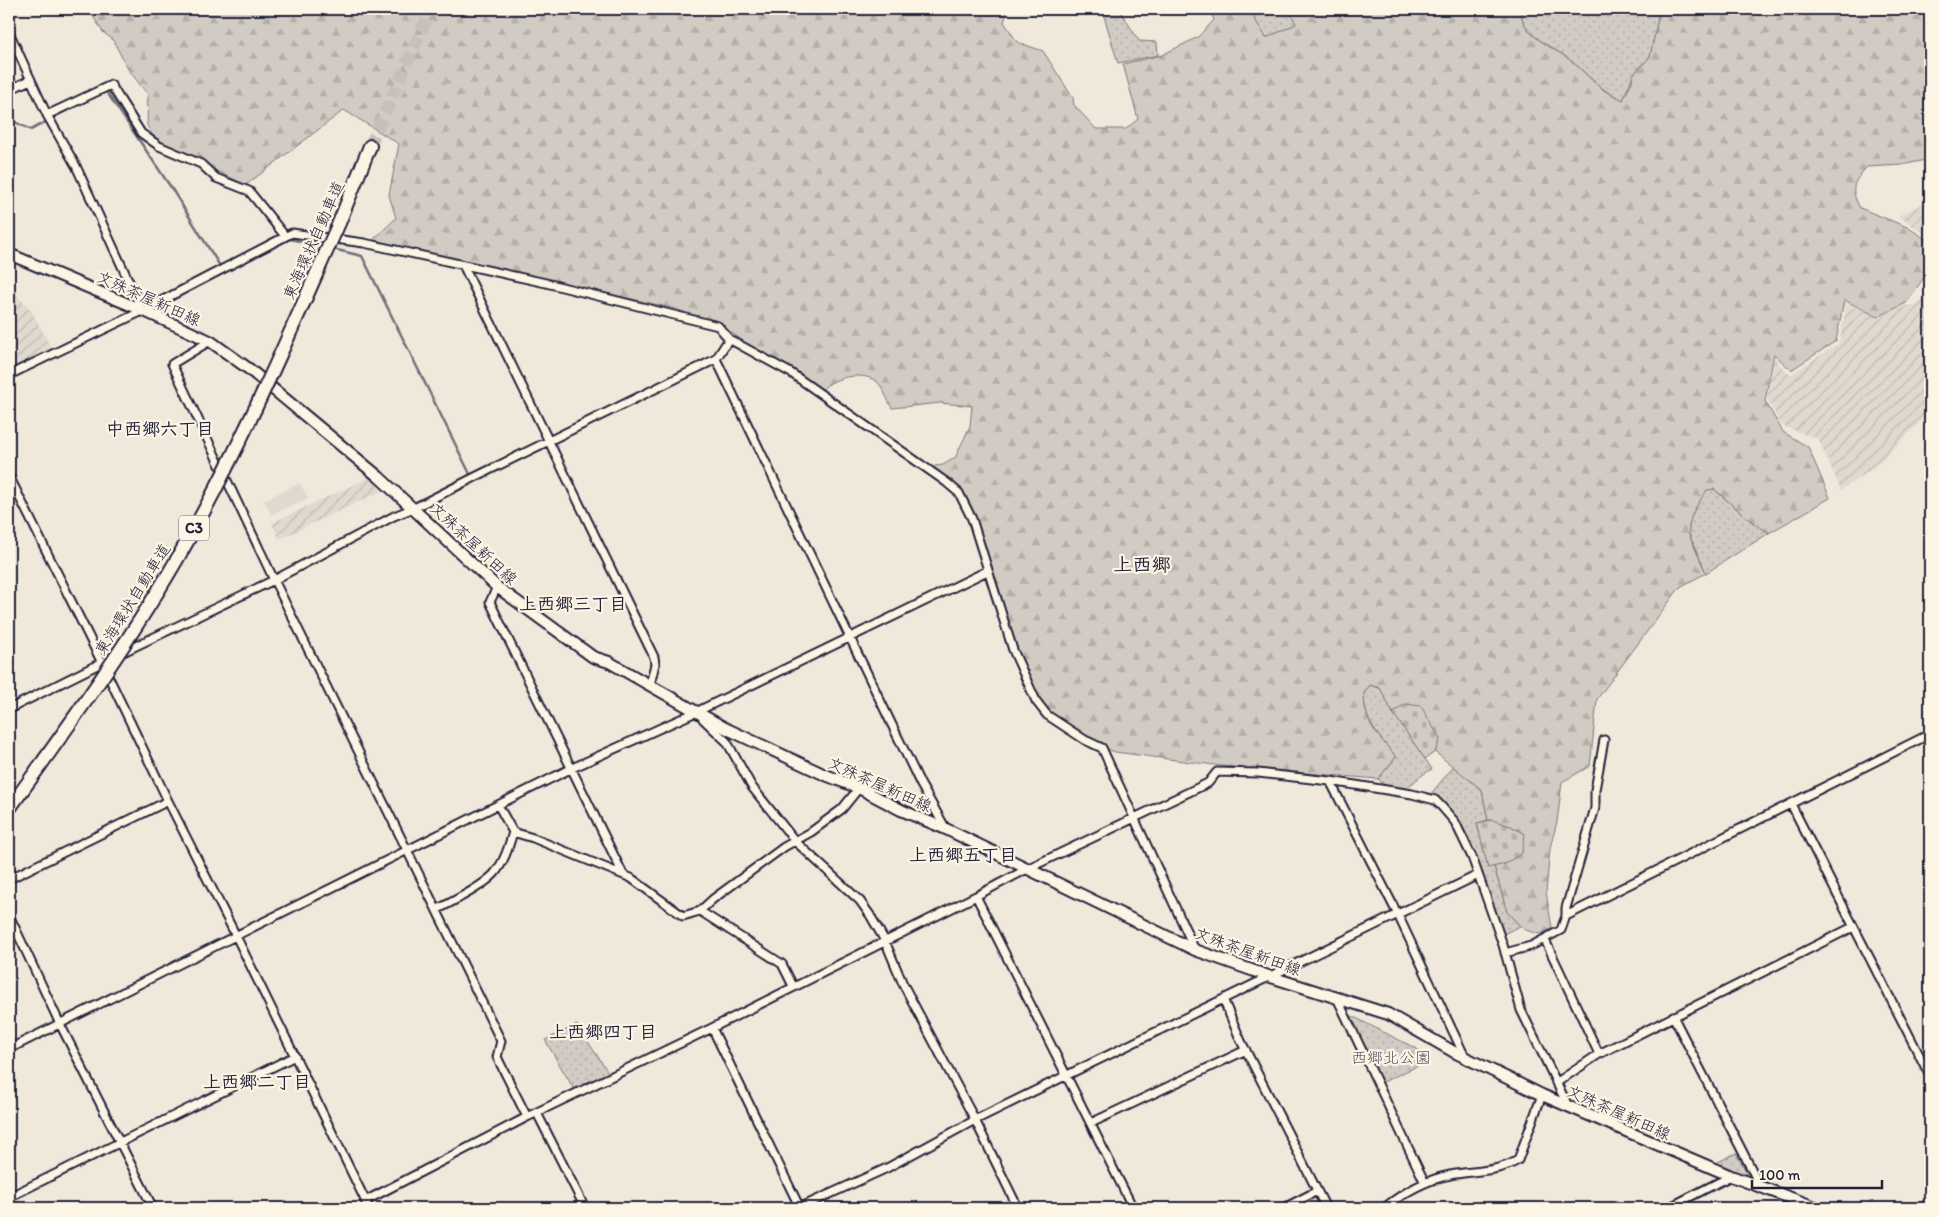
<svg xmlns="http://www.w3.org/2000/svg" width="1939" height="1217" font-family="Itim,'Klee One',sans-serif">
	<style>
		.built { fill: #e0d9cf }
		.industrial { fill: url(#industrial-furrows) }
		.grass { fill: url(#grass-dots); stroke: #7a767f }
		.forest { fill: url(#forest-firs); stroke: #7a767f }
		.cemetery { fill: url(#cemetery-stones); stroke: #7a767f }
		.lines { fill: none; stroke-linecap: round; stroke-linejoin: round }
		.stream { stroke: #716f79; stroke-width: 2.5 }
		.highway-tunnel { stroke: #c6c0bb; stroke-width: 12; stroke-dasharray: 12 6; stroke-linecap: butt }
		.street-casing { stroke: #22223b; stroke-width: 11 }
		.secondary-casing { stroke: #22223b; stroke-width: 14 }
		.highway-casing { stroke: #22223b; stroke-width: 16 }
		.street { stroke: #fcf5e5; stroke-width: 7 }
		.secondary { stroke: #fcf5e5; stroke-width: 10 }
		.highway { stroke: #fcf5e5; stroke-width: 12 }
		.highway-bridge-casing { stroke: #22223b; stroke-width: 16; stroke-linecap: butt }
		.highway-bridge { stroke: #fcf5e5; stroke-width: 12 }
		.labels { text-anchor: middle; stroke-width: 4.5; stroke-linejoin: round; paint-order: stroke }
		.shield { fill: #fcf5e5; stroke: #63616e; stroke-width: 1 }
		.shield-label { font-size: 15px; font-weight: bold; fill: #22223b }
		.street-label { font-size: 16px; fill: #22223b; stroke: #fcf5e5 }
		.park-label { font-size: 16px; fill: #575564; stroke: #fcf5e5 }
		.neighbourhood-label { font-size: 18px; font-weight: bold; fill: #22223b; stroke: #fcf5e5 }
		.quarter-label { font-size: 19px; font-weight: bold; fill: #22223b; stroke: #fcf5e5 }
	</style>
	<defs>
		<pattern id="industrial-furrows" width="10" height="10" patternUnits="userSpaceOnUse" patternTransform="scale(1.25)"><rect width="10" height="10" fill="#e0d9cf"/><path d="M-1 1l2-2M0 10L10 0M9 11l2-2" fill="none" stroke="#c0bab3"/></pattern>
		<pattern id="grass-dots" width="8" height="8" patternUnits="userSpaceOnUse" patternTransform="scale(1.25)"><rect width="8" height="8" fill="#d1cbc3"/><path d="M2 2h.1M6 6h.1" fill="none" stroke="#b3aea8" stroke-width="1.8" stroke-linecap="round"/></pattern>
		<pattern id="forest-firs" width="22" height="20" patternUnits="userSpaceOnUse" patternTransform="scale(1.25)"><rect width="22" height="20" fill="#d1cbc3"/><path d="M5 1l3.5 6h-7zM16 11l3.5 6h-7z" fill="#b3aea8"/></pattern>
		<pattern id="cemetery-stones" width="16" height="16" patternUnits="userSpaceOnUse" patternTransform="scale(1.25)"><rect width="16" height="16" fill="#d1cbc3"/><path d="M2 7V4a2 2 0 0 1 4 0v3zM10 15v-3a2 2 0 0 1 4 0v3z" fill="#b3aea8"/></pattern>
	</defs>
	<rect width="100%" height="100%" fill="#efe8db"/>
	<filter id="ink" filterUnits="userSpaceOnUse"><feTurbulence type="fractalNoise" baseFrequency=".02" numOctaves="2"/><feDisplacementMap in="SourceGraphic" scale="10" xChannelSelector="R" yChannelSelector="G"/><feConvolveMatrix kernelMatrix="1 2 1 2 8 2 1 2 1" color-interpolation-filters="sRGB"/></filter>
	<g filter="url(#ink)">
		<!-- built -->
		<path class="built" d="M300,483L308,498L271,515L264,500Z"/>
		<!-- industrial -->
		<path class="industrial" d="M1930,200V237L1898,216Z
			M9,287L31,310L52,349L9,370Z
			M1930,289V412L1874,468L1841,490L1818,439L1782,426L1767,399L1774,358L1790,375L1839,343L1847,304L1880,318L1900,306L1917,305Z
			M370,477L382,491L279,539L272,523Z"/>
		<!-- grass -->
		<path class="grass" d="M1104,9H1122L1121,12L1139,41L1157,42L1158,55L1118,63L1104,16Z
			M1265,9H1289L1297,24L1266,38L1252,15Z
			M1521,9H1660L1650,57L1633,75L1623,100C1617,97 1611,94 1606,91C1593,82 1582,69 1570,60C1553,46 1520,36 1521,9Z
			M1707,489H1714L1751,521L1769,533L1706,573L1689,534C1687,517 1698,504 1707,489Z
			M1370,685L1380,688L1382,691L1393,713L1432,769C1411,779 1403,805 1378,779L1396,757C1378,734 1364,724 1364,693Z
			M1454,766L1482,790L1488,820L1477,823L1488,867L1494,866L1507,912L1520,926L1503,934C1492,904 1464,801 1429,796Z
			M1348,1014L1417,1049L1430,1060L1381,1083Z
			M577,1025L610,1075L575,1091L545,1040Z
			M1736,1153L1747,1173L1741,1176L1712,1165Z"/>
		<!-- forest -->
		<path class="forest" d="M91,9H1008L1004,22L1017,42L1043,51L1073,98L1074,105L1096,129H1126L1138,119L1123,64L1162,55L1198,37L1214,20L1210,9H1249L1266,38L1296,24L1289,9H1521C1520,36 1552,46 1570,60C1582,69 1592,82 1605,91C1611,94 1617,97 1623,100L1632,81L1633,75L1650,57L1660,9H1930V159L1902,165L1867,167C1852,183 1850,189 1860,208L1907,227L1929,241L1930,269L1906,303L1878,317L1844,300L1836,341L1791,370L1774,354L1765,401L1783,432L1808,447L1830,498L1769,533L1751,521L1714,489L1707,490C1698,504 1687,517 1689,535L1706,573L1680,587L1597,699L1590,766L1562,782L1557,822L1550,848L1546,892L1552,928L1541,934L1535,933L1523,929L1507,912L1494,866L1505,864L1492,820H1488L1482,790L1435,752L1440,739L1405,704L1393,713L1380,688L1370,685L1364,693C1364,725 1378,734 1396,757L1378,779L1222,766L1115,752L1072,736L1042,709L1026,688L1000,592L968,509L961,498L932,474L935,466L943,465L955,458L970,426L972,406L940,403L892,408C887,400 883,386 876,381C861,370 824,378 818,397L728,330L676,309L373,240L396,218L389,195L399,144L344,110L246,185L168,148L154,139L147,125L148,95L128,69L113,40L103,32L92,15Z"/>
		<!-- cemetery -->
		<path class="cemetery" d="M1405,704L1421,706L1440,739L1435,752L1425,759L1393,713Z
			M1492,820L1511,826L1525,834L1522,853L1505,864L1488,868L1477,823Z"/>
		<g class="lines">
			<!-- stream -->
			<path class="stream" d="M9,123L13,121L31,130L60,114L106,91L170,186L220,266L278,236L281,237
				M286,238L325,247
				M333,249L362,256L471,476"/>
			<!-- highway-tunnel -->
			<path class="highway-tunnel" d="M370,146L431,9"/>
			<!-- street casing -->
			<g class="street-casing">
				<path id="street" d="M9,32L47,115L76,166L142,310
					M9,90L30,80
					M47,115L111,85L141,133L159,146L201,164L216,178L249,191L285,236
					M463,265L654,657L655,664L650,685
					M210,341L172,364L274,580L501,1041L497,1057L527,1117
					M716,359L892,725L921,785L946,829
					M9,375L138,313L292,233L364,243L546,283L718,326L729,339L791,373L946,482L959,493L972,519L1013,650L1036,701L1047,715L1085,740L1102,748L1195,950
					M9,476L102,663L168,801L236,936L369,1208
					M497,587L490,602L623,874
					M119,654L274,580L394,516L414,508L471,479L716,359L729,339
					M9,709L105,661
					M703,719L727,742L752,787L795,841L860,901L870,915L885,941L903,984L975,1120L1018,1208
					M1330,781L1398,915L1465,1057
					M1791,804L1930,1076
					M498,805L513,832L533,838L631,878L683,916L700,911L713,899L784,847L811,832L842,809L859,788
					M9,879L168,801
					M976,896L1133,1208
					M438,909C454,901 482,887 494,874C504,863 509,846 513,832
					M700,911L782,964L793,986
					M9,915L60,1024L153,1208
					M1566,916L1930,734
					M1545,940L1599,1054
					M1505,953L1531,946L1561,930L1566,916V908L1595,808V790L1604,740
					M1337,998L1425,1183
					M1223,999L1241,1041L1326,1208
					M1673,1016L1755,1176L1756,1186
					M712,1028L800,1208
					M9,1049L570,769L696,712L987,571
					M1556,1083L1599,1054L1853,927
					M537,1113L585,1208
					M1091,1123L1246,1050
					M9,1197L295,1056
					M365,1201L527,1117L712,1028L976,896L1029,868L1208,783L1217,772L1258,773L1330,781L1412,794L1435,800L1442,807L1455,822L1472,857L1503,945L1521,1010L1568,1106
					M799,1208L887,1168L975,1120L1478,875
					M1284,1208L1317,1191
					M1384,1208C1403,1193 1425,1180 1450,1175C1470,1171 1500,1172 1518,1160L1542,1095
					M1668,1208L1731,1176"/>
			</g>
			<!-- secondary casing -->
			<g class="secondary-casing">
				<path id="secondary" d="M9,254L142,310L210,341L249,369L379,477L497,587L593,657L609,662L725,728L823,774L859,788L901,810L946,829L1195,950L1271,977L1388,1014L1454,1052L1542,1095L1731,1176L1818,1208
					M1924,1208L1930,1205"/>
			</g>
			<!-- highway casing -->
			<g class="highway-casing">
				<path id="highway" d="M339,223L370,146"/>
			</g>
			<!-- street -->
			<use href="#street" class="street"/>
			<!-- secondary -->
			<use href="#secondary" class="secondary"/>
			<!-- highway -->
			<use href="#highway" class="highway"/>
			<!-- highway-bridge casing -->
			<g class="highway-bridge-casing">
				<path id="highway-bridge" d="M9,809C67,728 126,647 176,561C239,453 288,337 339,223"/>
			</g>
			<!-- highway-bridge -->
			<use href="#highway-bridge" class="highway-bridge"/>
		</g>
	</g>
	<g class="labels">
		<!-- shield labels -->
		<rect class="shield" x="179" y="515.5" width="30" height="25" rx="4"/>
		<g class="shield-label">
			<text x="194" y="533">C3</text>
		</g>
		<!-- street labels -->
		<g class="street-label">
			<text transform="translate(313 240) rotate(-66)" y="6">東海環状自動車道</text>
			<text transform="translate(149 298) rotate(24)" y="6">文殊茶屋新田線</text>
			<text transform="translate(474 543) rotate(43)" y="6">文殊茶屋新田線</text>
			<text transform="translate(132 599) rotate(-58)" y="6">東海環状自動車道</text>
			<text transform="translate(880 784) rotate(24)" y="6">文殊茶屋新田線</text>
			<text transform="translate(1248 951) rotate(20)" y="6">文殊茶屋新田線</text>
			<text transform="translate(1619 1112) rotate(24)" y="6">文殊茶屋新田線</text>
		</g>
		<!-- park labels -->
		<g class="park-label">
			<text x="1391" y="1063">西郷北公園</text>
		</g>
		<!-- neighbourhood labels -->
		<g class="neighbourhood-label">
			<text x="160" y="435">中西郷六丁目</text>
			<text x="573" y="610">上西郷三丁目</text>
			<text x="963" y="861">上西郷五丁目</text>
			<text x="603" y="1038">上西郷四丁目</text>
			<text x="257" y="1088">上西郷二丁目</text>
		</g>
		<!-- quarter labels -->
		<g class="quarter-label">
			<text x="1142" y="571">上西郷</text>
		</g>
	</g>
	<!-- margin -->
	<rect width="1939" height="1217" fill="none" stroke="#fcf5e5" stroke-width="30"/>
	<rect x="15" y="15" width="1909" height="1187" fill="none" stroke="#22223b" stroke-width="2" filter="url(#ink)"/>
	<!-- scale -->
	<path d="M1752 1180v8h130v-8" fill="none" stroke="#22223b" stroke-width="2.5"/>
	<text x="1759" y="1180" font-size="15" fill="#22223b" stroke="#fcf5e5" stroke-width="4" paint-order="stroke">100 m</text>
</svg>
